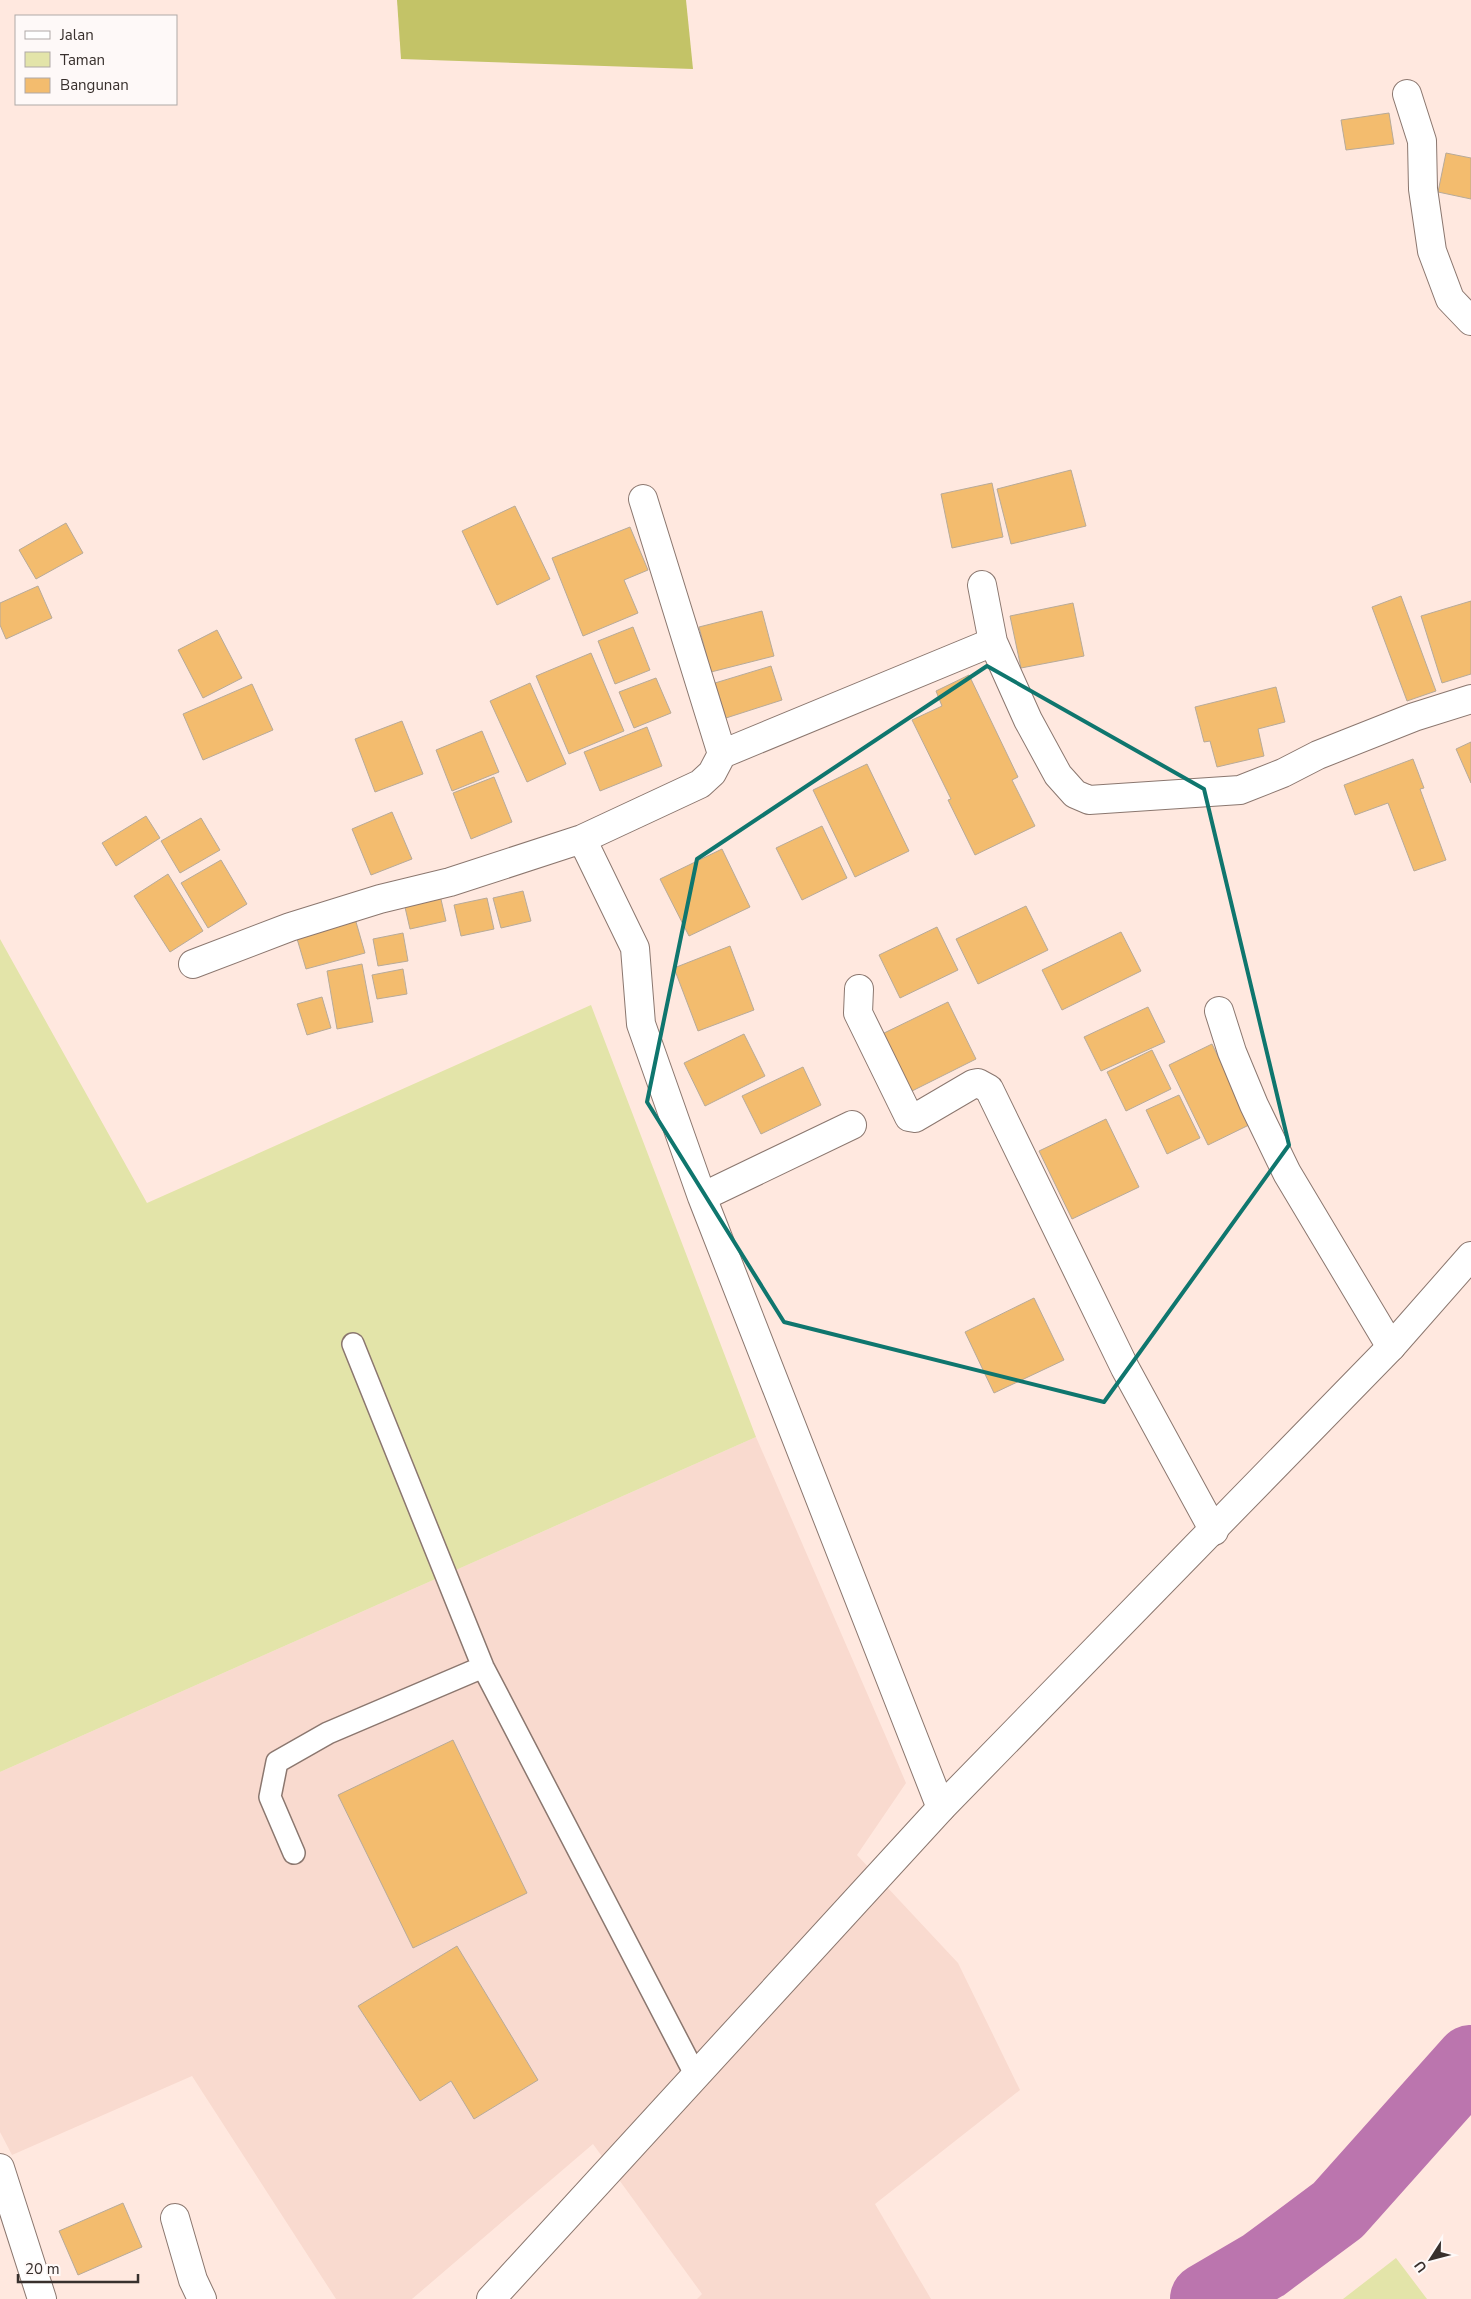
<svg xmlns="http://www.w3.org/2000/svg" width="1471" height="2299" font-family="'Nunito Sans',sans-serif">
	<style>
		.built { fill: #f9dacf }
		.green { fill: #e3e4a9 }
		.forest { fill: #c3c367 }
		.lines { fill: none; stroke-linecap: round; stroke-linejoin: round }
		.river { stroke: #bb75ae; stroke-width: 72 }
		.building { fill: #f3bc6e; stroke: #b7aa99 }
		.service-casing { stroke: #8b776f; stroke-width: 24 }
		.minor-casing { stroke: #8b776f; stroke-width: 30 }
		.tertiary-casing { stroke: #8b776f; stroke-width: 30 }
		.service { stroke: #fff; stroke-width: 21 }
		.minor { stroke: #fff; stroke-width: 28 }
		.tertiary { stroke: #fff; stroke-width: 28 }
		.marked { fill: none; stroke: #0f766e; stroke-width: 4; stroke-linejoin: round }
	</style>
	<rect width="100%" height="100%" fill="#ffe8df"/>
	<!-- built -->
	<path class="built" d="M756,1437L906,1783L857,1855L958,1963L1020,2090L875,2204L931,2299H697L702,2294L593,2144L412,2299H336L192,2076L12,2155L0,2132V1772Z"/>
	<!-- green -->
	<path class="green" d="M0,939L147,1203L591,1005L756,1437L0,1772Z
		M1396,2258L1427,2299H1343Z"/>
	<!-- forest -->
	<path class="forest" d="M397,0H686L693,69L401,59Z"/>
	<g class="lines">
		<!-- river -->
		<path class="river" d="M1206,2299L1264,2265L1338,2210L1471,2061"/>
	</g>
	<!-- building -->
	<path class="building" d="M1389,113L1394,144L1346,150L1341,120Z
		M1446,153L1471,158V199L1438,192Z
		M1071,470L1086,526L1011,544L997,489Z
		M992,483L1003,537L952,548L941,494Z
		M515,506L550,579L497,605L462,531Z
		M66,523L83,553L36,579L19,550Z
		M630,527L648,570L624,580L638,613L583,636L552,558Z
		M38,586L52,618L6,639L0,625V603Z
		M1401,596L1436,691L1407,701L1372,607Z
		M1471,601V674L1442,683L1421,616Z
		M1073,603L1084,656L1021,668L1010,616Z
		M762,611L774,656L711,672L699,627Z
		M633,627L650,670L615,684L598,641Z
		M217,630L242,678L203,698L178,650Z
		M591,653L624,731L569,754L536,676Z
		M771,666L782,700L726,718L715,683Z
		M969,675L1018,777L1012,780L1035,826L975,855L948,800L951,799L912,720L942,706L936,691Z
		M656,678L671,713L634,728L619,692Z
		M530,683L566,764L527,782L490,701Z
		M252,684L273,730L203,760L183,714Z
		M1276,687L1285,722L1258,729L1264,756L1217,767L1210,741L1204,742L1195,707Z
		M402,721L423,774L375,792L355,739Z
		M647,727L662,766L600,791L584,752Z
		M482,731L499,772L452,791L436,750Z
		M1471,742V783L1456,749Z
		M1413,759L1424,788L1420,789L1446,860L1414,871L1388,803L1355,815L1344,785Z
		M867,764L909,851L855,877L813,790Z
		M494,777L512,822L471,839L453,793Z
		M392,812L412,859L371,875L352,829Z
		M146,816L160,838L116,866L102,843Z
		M201,818L220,850L180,873L161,841Z
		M822,826L847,878L802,900L776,848Z
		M722,849L750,907L689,936L660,879Z
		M221,860L247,904L208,928L181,883Z
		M168,874L203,931L170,952L134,896Z
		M523,891L531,921L501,928L493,898Z
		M440,895L446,921L410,929L404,903Z
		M487,898L494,929L461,936L454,905Z
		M1026,906L1048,950L978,984L956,939Z
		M354,915L365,953L306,969L295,932Z
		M937,927L958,970L900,998L879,955Z
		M1121,932L1141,971L1062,1010L1042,970Z
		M403,933L408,961L378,966L373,939Z
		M730,946L754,1010L698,1031L674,968Z
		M362,964L373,1022L337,1029L327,971Z
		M403,969L407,994L377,999L372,975Z
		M322,997L331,1028L307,1035L297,1004Z
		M948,1002L976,1059L908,1093L880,1035Z
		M1148,1007L1165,1042L1101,1071L1084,1037Z
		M744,1034L765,1076L705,1106L684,1063Z
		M1212,1044L1251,1124L1208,1145L1169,1065Z
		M1152,1050L1171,1089L1126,1111L1107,1072Z
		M803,1067L821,1105L761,1134L742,1096Z
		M1179,1095L1200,1138L1167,1154L1146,1110Z
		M1106,1119L1139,1187L1072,1219L1039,1151Z
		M1034,1298L1064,1360L994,1393L965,1332Z
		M453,1740L527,1893L413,1948L338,1795Z
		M457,1946L538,2080L474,2119L451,2081L420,2101L358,2006Z
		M123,2203L142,2247L78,2275L59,2231Z"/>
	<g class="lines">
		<!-- service casing -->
		<g class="service-casing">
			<path id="service" d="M353,1344L483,1667L696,2076
				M294,1853L270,1797L277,1762L328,1733L483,1667"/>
		</g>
		<!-- minor casing -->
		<g class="minor-casing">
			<path id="minor" d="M1407,94L1422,141L1423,189L1432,251L1450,299L1471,321
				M643,499L722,754
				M982,585L993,642L1028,720L1058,775L1075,794L1089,800L1240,790L1283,773L1318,755L1414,717L1471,699
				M582,839L635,948L641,1024L702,1197L941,1808
				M193,964L290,927L380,899L450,882L582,839L700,784L712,773L722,754L993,642
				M859,989L858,1013L909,1117L915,1118L973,1084L978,1083L989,1089L1125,1368L1214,1531
				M1219,1011L1232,1052L1254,1105L1287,1173L1391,1347
				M702,1197L852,1125
				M0,2168L42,2299
				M175,2218L193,2280L202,2299"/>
		</g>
		<!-- tertiary casing -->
		<g class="tertiary-casing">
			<path id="tertiary" d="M491,2299L941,1808L1391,1347L1471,1256"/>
		</g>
		<!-- service -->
		<use href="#service" class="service"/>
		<!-- minor -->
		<use href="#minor" class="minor"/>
		<!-- tertiary -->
		<use href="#tertiary" class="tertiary"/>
	</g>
	<!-- marked area -->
	<path class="marked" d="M987,666L1204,789L1289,1145L1104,1402L784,1322L647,1102L697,859Z"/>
	<!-- legend -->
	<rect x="15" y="15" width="162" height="90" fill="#fef9f8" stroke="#afa9a7"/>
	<rect x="25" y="31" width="25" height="8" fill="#ffffff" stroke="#afa9a7"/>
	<text x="60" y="40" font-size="15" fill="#38302d">Jalan</text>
	<rect x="25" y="52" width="25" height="15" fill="#e3e4a9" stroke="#afa9a7"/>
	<text x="60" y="65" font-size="15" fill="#38302d">Taman</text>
	<rect x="25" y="78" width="25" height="15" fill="#f3bc6e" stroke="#afa9a7"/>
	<text x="60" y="90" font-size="15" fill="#38302d">Bangunan</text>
	<!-- north arrow -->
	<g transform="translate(1431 2259) rotate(234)" stroke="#fef9f8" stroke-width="4" paint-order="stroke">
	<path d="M0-4L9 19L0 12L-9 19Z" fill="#38302d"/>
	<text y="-8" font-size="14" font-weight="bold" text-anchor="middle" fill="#38302d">U</text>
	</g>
	<!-- scale -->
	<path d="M18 2274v8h120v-8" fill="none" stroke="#38302d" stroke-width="2.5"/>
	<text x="25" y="2274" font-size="15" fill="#38302d" stroke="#fef9f8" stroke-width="4" paint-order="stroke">20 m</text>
</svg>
